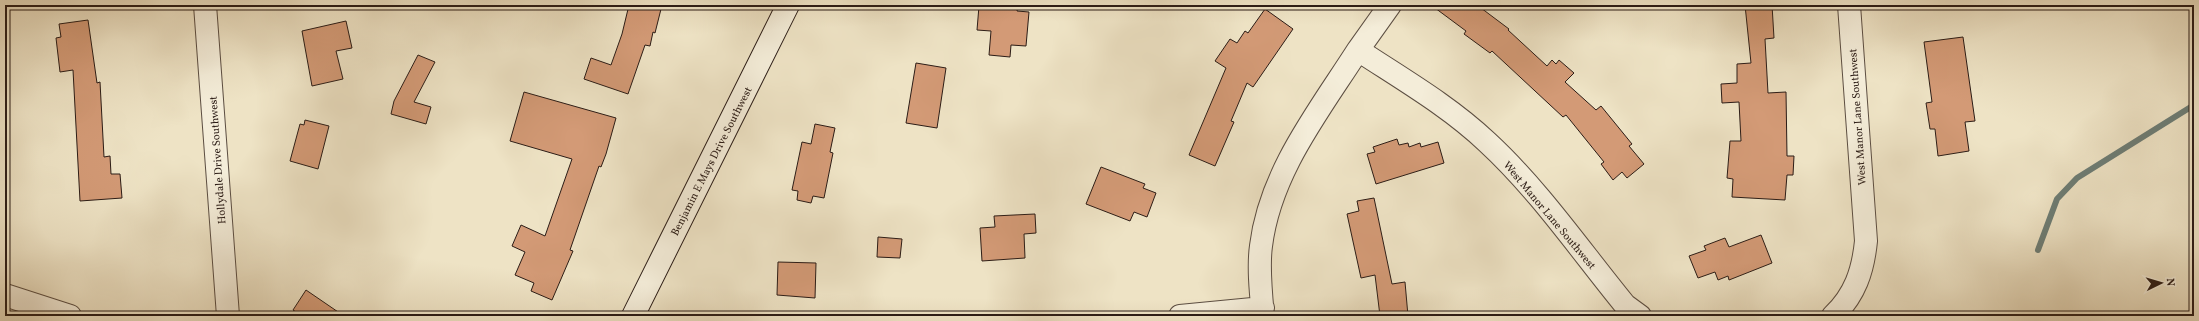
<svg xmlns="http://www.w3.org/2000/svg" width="2199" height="321" font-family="Vollkorn,serif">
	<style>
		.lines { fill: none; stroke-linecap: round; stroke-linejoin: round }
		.stream { stroke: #6d7d75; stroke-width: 6 }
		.building { fill: #d39a76; stroke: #2b1c16 }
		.street-casing { stroke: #5c4e42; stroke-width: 24 }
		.secondary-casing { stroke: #2b1c16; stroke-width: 24 }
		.street { stroke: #f4edd9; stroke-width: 22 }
		.secondary { stroke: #f4edd9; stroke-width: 22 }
		.labels { text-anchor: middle; stroke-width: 3.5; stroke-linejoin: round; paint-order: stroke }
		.street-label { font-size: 11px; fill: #2b1c16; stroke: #f4edd9 }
	</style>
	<rect width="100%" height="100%" fill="#eee3c5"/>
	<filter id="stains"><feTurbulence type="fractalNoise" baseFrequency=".005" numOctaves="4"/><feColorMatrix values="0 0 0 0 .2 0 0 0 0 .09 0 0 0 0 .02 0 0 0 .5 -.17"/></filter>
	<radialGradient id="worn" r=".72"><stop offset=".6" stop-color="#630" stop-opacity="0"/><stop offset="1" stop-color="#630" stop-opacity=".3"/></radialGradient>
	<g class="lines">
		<!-- stream -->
		<path class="stream" d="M2038,250L2057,199L2077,178L2194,105"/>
	</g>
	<!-- building -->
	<path class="building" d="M629,5H659L658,9H661L655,33L653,32L650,46L645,45L628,94L584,79L591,58L611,65L622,34Z
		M993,5H1018L1017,11L1029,12L1026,46L1011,45L1010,57L989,55L991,31L977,30L979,6L993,8Z
		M1431,5H1477L1509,29L1508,30L1547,66L1552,60L1556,64L1559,60L1574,73L1565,82L1596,110L1601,106L1632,144L1629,146L1644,164L1627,178L1622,172L1613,180L1601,164L1604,162L1566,115L1563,117L1492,51L1490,53L1464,34L1466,31Z
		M1745,5H1772L1774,38L1765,39L1768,93L1786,92L1787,156H1794L1793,175H1787L1785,200L1732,197L1733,179L1727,178L1730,141H1741L1739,102L1722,103L1721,84L1737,83V64L1751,63Z
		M1265,9L1293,29L1253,87L1247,83L1231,121L1234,122L1215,166L1189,155L1226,68L1215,61L1230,39L1237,43L1245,31L1248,33Z
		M88,20L97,83L100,82L104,157L110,156L111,174H120L122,198L80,201L73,70L60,72L56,38L61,37L59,24Z
		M346,21L352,48L336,51L343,79L312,86L302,31Z
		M1963,37L1975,121L1965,122L1969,151L1938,156L1935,129H1930L1926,103L1932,102L1924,42Z
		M418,55L435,62L414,102L431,107L426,124L391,114L394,101Z
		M916,63L946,68L937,128L906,123Z
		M524,92L616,118L606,154L601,167L599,166L570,250L573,251L552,300L531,291L534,283L515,275L525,252L512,246L521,225L545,236L572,159L510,141Z
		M305,120L329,126L318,169L290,161L300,124L304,125Z
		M815,124L835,128L830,152L833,153L824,198L813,196L811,203L797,200L798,191L792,190L802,142L811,144Z
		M1397,139L1399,145L1408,143L1409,147L1420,143L1421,147L1438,142L1444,163L1376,184L1367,154L1375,152L1373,147Z
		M1101,167L1145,184L1143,188L1156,193L1147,217L1134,212L1130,221L1086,204Z
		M1374,198L1392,284L1405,282L1408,316H1380L1375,275L1361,278L1347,214L1359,211L1357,201Z
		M1035,214L1036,233L1024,234L1025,258L982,261L980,228L995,227L994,216Z
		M1761,235L1772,263L1729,280L1728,276L1718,280L1715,272L1698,278L1689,256L1706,250L1704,246L1725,238L1729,247Z
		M878,237L902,239L900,258L877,257Z
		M778,262L816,263L815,298L777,295Z
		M306,290L344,316H302L293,310Z"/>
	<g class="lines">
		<!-- street casing -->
		<g class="street-casing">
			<path id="street" d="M205,5L228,316
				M1390,5L1358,50C1402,79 1449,106 1487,142C1539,190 1580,250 1625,305L1640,316
				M5,295L70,316
				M1180,316L1263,308
				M1263,316C1261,295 1258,267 1261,246C1270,172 1319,111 1358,50
				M1833,316C1855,295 1863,271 1866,241L1849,5"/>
		</g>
		<!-- secondary casing -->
		<g class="secondary-casing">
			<path id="secondary" d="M633,316L788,5"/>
		</g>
		<!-- street -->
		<use href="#street" class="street"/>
		<!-- secondary -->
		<use href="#secondary" class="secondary"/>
	</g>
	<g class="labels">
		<!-- street labels -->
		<g class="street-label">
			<text transform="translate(1857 117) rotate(-94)" y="4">West Manor Lane Southwest</text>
			<text transform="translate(217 160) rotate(-94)" y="4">Hollydale Drive Southwest</text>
			<text transform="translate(711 161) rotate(-63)" y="4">Benjamin E Mays Drive Southwest</text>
			<text transform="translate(1550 215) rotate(50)" y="4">West Manor Lane Southwest</text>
		</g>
	</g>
	<!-- margin -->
	<rect width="2199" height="321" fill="none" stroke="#eee3c5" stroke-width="20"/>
	<rect x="6" y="6" width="2187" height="309" fill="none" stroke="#2b1c16" stroke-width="2"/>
	<rect x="10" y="10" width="2179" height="301" fill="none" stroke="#2b1c16"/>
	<!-- north arrow -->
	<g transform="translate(2161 283) rotate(85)" stroke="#f4edd9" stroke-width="3" paint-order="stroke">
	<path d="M0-3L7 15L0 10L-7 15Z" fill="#2b1c16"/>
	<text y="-6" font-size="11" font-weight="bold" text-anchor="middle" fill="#2b1c16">N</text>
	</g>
	<rect width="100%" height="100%" filter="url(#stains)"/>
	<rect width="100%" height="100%" fill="url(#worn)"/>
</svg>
